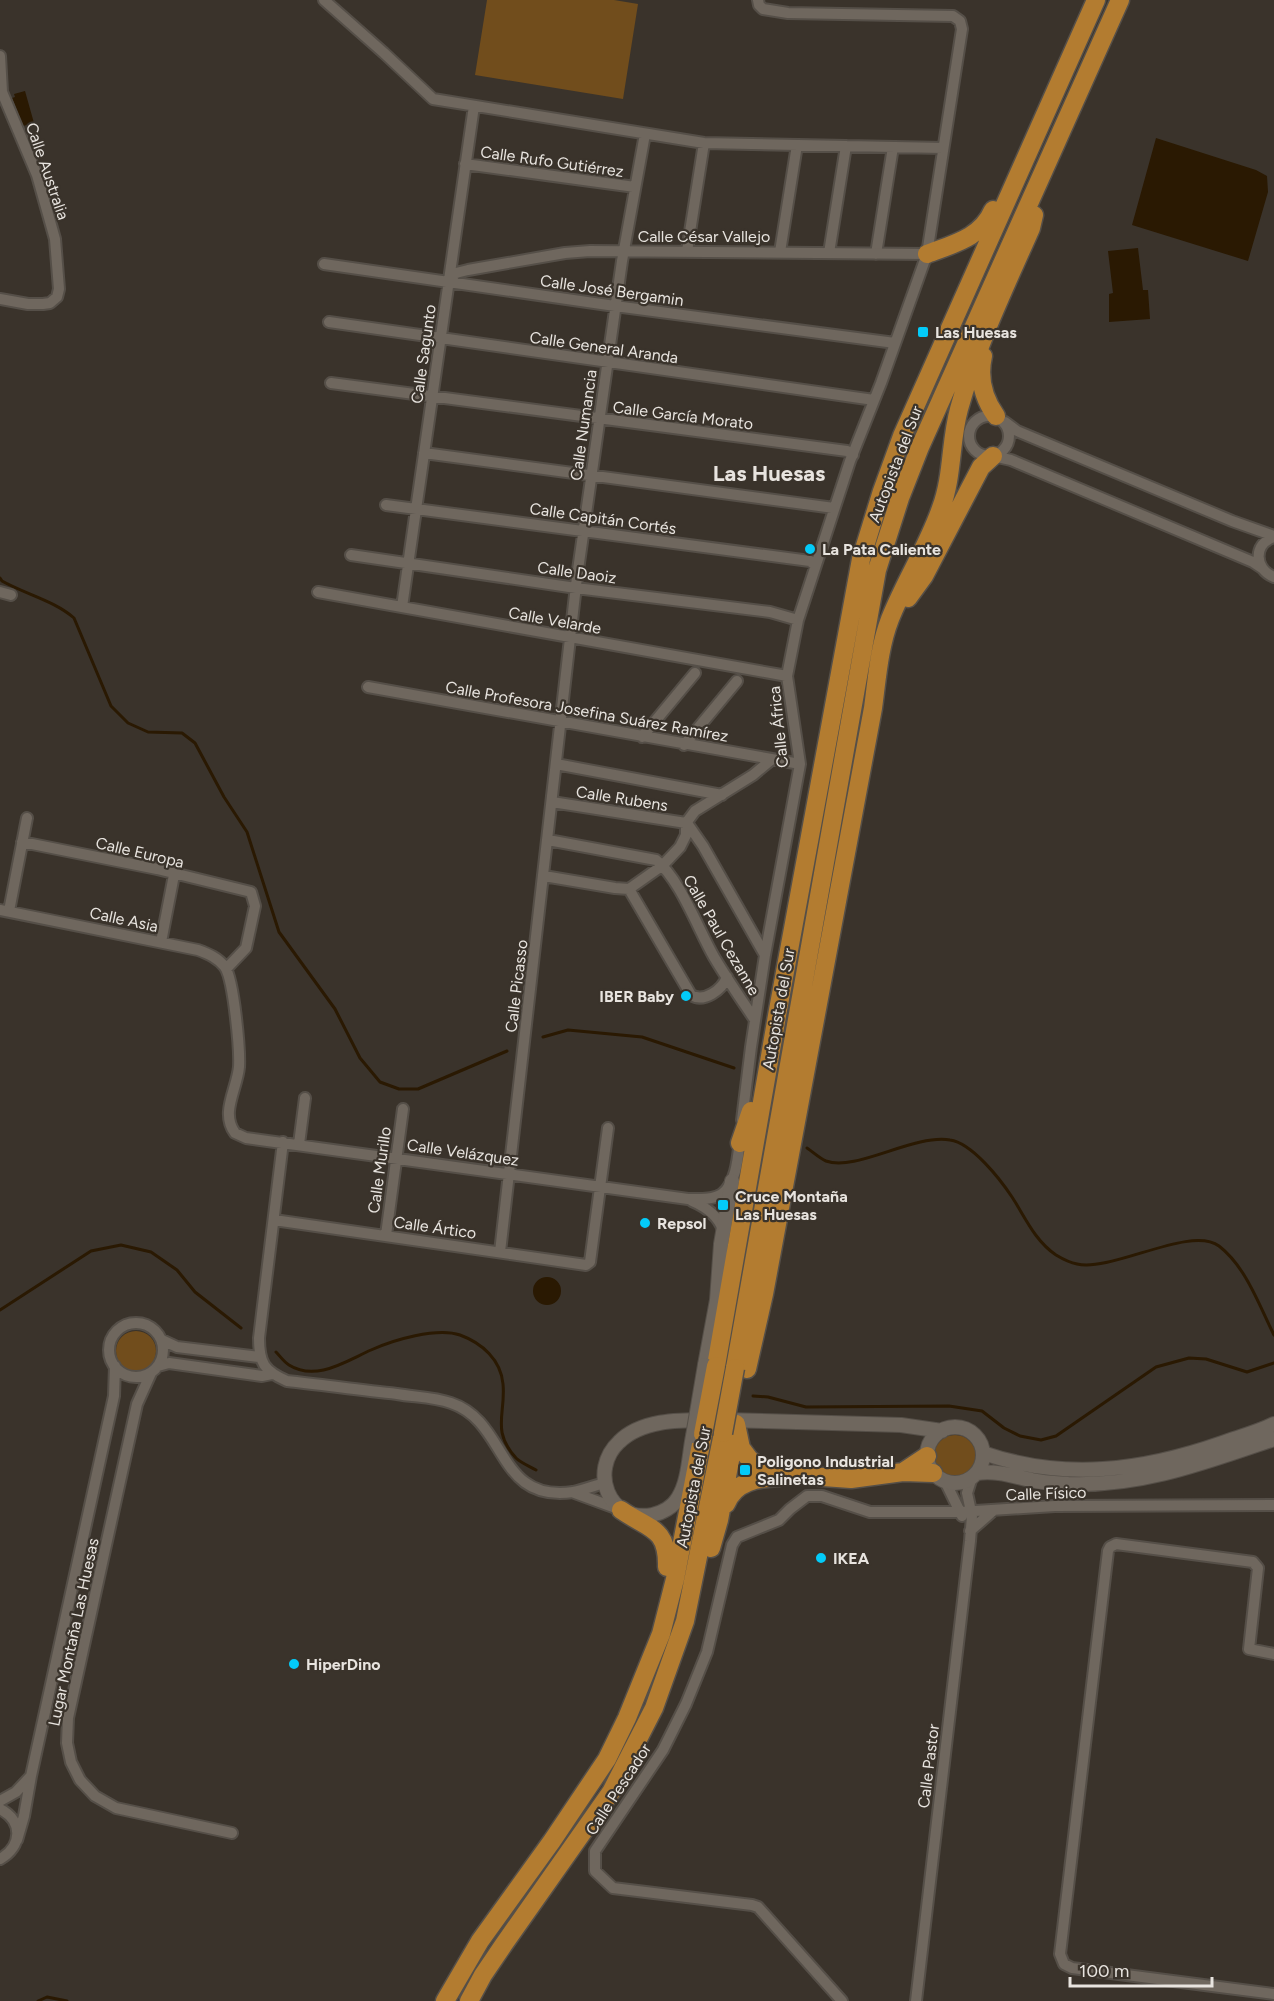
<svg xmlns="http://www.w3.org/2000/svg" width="1274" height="2001" font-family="Figtree,sans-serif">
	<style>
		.green { fill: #714d1c }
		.water { fill: #2a1902 }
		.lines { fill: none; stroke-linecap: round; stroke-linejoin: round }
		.stream { stroke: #2a1902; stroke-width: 3 }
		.street-casing { stroke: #554f48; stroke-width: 14 }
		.secondary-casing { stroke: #554f48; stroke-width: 16 }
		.highway-casing { stroke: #554f48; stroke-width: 21 }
		.street { stroke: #6f675e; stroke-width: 10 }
		.secondary { stroke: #6f675e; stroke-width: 14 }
		.highway { stroke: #b37c30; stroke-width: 18 }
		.secondary-bridge-casing { stroke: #554f48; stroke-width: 16; stroke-linecap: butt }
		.highway-bridge-casing { stroke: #554f48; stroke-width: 21; stroke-linecap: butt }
		.secondary-bridge { stroke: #6f675e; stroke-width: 14 }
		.highway-bridge { stroke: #b37c30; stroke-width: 18 }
		.poi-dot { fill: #03cbf9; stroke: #3a332b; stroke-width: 2 }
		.labels { text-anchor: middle; stroke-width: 4.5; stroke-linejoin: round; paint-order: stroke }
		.street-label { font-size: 16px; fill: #e8e4df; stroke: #3a332b }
		.poi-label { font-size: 16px; font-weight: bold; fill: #e8e4df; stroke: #3a332b; text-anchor: start }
		.district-label { font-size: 22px; font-weight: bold; fill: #e8e4df; stroke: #3a332b }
	</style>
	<rect width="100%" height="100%" fill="#3a332b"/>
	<!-- green -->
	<path class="green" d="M487,0H614L638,4L623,99L475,75Z
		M116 1351a20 20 0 1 1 40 0a20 20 0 1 1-40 0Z
		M934 1456a21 21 0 1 1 42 0a21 21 0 1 1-42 0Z"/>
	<!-- water -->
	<path class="water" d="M25,91L34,123L23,126L12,98L15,97L14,94Z
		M1156,138L1256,170L1267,176L1268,192L1248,261L1132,225Z
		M1138,248L1143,290H1148L1150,319L1109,322V294L1113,293L1108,251Z
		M533 1291a14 14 0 1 1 28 0a14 14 0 1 1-28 0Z"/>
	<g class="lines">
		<!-- stream -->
		<path class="stream" d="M0,578L2,581C25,594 55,601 74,618L111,706L128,723L148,732L182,733L195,743L224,797L247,832L279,932L335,1009L360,1058L380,1082L399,1089H418L507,1051
			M543,1037L568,1030L642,1037L734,1068
			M807,1148C813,1152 819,1158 826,1161C856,1172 913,1134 950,1140C972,1143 1000,1179 1012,1197C1025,1217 1035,1241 1056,1255C1061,1258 1071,1263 1077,1264C1113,1272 1190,1225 1219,1246C1246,1267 1259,1305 1274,1335
			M0,1310L91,1251L121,1245L151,1252L177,1270L195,1292L241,1328
			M276,1352C280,1356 284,1362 289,1365C316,1382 346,1361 371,1350C393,1340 437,1327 460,1335C482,1343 501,1360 503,1384C506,1413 491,1431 516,1458C521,1463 529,1466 536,1470
			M753,1396L768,1397L806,1407L949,1406L982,1411L1004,1428L1020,1436L1041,1440L1056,1436L1156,1367L1189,1358L1206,1359L1247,1372L1274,1363
			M38,2001L47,1997L67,2001"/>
		<!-- street casing -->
		<g class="street-casing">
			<path id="street" d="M324,0L384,53L433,99L704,143L943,148
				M0,56L2,92L37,175L55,239L59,289L57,297L50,303L43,304H28L0,299
				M465,164L635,187
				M687,251L704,143
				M780,252L797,145
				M829,253L846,146
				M876,254L893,147
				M324,264L615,306L895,343
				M449,282L456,273L468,270L565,253L590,251L927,254
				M329,322L874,400
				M331,383L847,451L853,455
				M969 436a20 20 0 1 1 40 0a20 20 0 1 1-40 0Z
				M1005,422L1017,431L1232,521L1274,536
				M424,453L834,508
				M993,456L1011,460L1253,562L1262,568
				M386,505L810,561L815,565
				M1274,537C1253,544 1254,569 1274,577
				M351,555L576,588L770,612L798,620
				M0,592L11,595
				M318,592L787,676
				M402,607L474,106
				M368,687L800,764
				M642,737L695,673
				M684,745L737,681
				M556,764L722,795
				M552,802L686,823
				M687,823L703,846L765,955
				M548,840L656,860C680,879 698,929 714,957C727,979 741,999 755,1020
				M22,842L157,869L251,892L255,906L246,948L226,969
				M544,876L615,888L629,889
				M629,889L663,865L680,847L686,835V823L695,811L753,775L771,760
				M629,889L691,995C704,1003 722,990 727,977
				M0,910L198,950C209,954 218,958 225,967C234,981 240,1050 239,1067C237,1089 220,1113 235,1133L246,1138L688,1199C699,1199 713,1200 722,1194C737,1182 738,1156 740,1139
				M9,911L27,818
				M161,942L174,875
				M742,1120L751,1047L765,955L800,764L787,676L798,620L850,461L881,383L927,254L962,29L960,21L953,16L788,13L763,9L759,5L758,0
				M283,1142L259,1338C259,1363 264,1371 287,1381C323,1385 360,1390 397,1394C414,1397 434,1397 451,1403C508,1422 496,1503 573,1492C583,1490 594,1486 604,1483
				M299,1144L305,1098
				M692,1201C706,1207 718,1215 723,1230
				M274,1220L586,1265L590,1262L608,1128
				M386,1235L403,1109
				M500,1252L577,577L622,261L645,134
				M109 1350a27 27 0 1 1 54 0a27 27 0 1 1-54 0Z
				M162,1340L177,1347L259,1357
				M158,1366L169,1363L262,1376L272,1374
				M151,1373L137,1404L68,1718L67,1743L71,1762L80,1780L95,1796L116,1808L232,1833
				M945,1481L962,1516
				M572,1492L621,1510
				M970,1531L994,1510
				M1274,1654L1249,1649L1258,1568L1253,1562L1116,1544L1110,1547L1108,1551L1060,1954L1064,1964L1072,1968L1274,1994
				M0,1801L16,1792L31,1776
				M0,1809C24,1821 22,1847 0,1859
				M17,1840L24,1816L31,1776L114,1396L115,1366
				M842,2001L758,1907L752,1905L613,1888L595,1871V1851L663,1750L686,1704L707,1652L732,1545L737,1537L779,1520L790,1509L807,1496H822L870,1512H960L1055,1506L1274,1505
				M916,2001L970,1541L972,1516L967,1493L972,1477"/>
		</g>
		<!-- secondary casing -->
		<g class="secondary-casing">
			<path id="secondary" d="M705,1365L717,1300L721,1244L732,1181
				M725,1420L901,1425L942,1431
				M927 1455a28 28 0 1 1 56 0a28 28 0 1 1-56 0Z
				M693,1436C689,1455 689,1481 678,1498C673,1507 662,1513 652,1515C608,1523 589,1470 619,1442C641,1420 678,1420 706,1420
				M983,1453C1064,1481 1142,1471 1222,1443C1239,1437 1258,1432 1274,1424
				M977,1473C998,1470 1015,1477 1036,1481C1046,1483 1057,1483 1068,1484C1141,1487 1206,1462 1274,1439"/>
		</g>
		<!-- highway casing -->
		<g class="highway-casing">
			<path id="highway" d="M927,254C953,244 981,238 993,210
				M983,356C978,378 984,399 996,416
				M908,598L924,576L981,467L993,456
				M740,1143L751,1111
				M716,1366L778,1010L861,559L882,491L902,436L1096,0
				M735,1368L877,570L900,498L920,447L1120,0
				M747,1369L764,1294L873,708C877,679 879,647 890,619C905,581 928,546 941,508C953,476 950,442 959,409C976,347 1005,287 1031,228L1034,215
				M736,1424L741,1448L750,1460L763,1468L781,1474L851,1479L903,1472L933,1473
				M903,1472L927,1456
				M726,1504C735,1481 758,1478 780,1477
				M621,1510C648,1529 668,1527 667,1567
				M711,1548L719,1520L733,1444
				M445,2001L480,1941L552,1841L607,1759L627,1718L661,1634L675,1579L703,1434
				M469,2001L483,1975L504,1944L611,1792L654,1708L685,1621L723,1433"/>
		</g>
		<!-- street -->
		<use href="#street" class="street"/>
		<!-- secondary -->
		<use href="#secondary" class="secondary"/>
		<!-- highway -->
		<use href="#highway" class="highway"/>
		<!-- secondary-bridge casing -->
		<g class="secondary-bridge-casing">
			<path id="secondary-bridge" d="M693,1436L705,1365"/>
		</g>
		<!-- highway-bridge casing -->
		<g class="highway-bridge-casing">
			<path id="highway-bridge" d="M723,1433L735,1368
				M703,1434L716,1366"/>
		</g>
		<!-- secondary-bridge -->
		<use href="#secondary-bridge" class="secondary-bridge"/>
		<!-- highway-bridge -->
		<use href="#highway-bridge" class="highway-bridge"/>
	</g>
	<!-- markers -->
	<g class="poi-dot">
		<rect x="917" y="326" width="12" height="12" rx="3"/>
		<circle cx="810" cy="549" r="6"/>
		<circle cx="686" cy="996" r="6"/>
		<rect x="717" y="1199" width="12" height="12" rx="3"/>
		<circle cx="645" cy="1223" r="6"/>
		<rect x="739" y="1464" width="12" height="12" rx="3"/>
		<circle cx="821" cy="1558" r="6"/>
		<circle cx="294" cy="1664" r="6"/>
	</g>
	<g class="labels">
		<!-- street labels -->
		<g class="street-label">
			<text transform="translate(552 161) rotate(8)" y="6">Calle Rufo Gutiérrez</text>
			<text transform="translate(48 171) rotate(71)" y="6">Calle Australia</text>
			<text x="704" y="242">Calle César Vallejo</text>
			<text transform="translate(612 290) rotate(8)" y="6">Calle José Bergamin</text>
			<text transform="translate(604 347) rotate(8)" y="6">Calle General Aranda</text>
			<text transform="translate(423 354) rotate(-82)" y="6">Calle Sagunto</text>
			<text transform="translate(683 415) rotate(7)" y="6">Calle García Morato</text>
			<text transform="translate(583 425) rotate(-82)" y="6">Calle Numancia</text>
			<text transform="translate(895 464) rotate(-69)" y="6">Autopista del Sur</text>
			<text transform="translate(603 518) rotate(8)" y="6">Calle Capitán Cortés</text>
			<text transform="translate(577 572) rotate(8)" y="6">Calle Daoiz</text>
			<text transform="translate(555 620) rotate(10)" y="6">Calle Velarde</text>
			<text transform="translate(587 711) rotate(10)" y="6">Calle Profesora Josefina Suárez Ramírez</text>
			<text transform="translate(778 727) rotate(-96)" y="6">Calle África</text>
			<text transform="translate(622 798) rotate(9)" y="6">Calle Rubens</text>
			<text transform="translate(140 852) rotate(13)" y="6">Calle Europa</text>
			<text transform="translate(124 919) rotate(12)" y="6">Calle Asia</text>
			<text transform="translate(722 935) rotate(60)" y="6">Calle Paul Cezanne</text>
			<text transform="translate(516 986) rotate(-83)" y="6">Calle Picasso</text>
			<text transform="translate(778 1009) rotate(-80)" y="6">Autopista del Sur</text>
			<text transform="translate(463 1152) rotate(8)" y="6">Calle Velázquez</text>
			<text transform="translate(379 1170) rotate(-82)" y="6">Calle Murillo</text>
			<text transform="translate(435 1227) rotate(8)" y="6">Calle Ártico</text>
			<text transform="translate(693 1487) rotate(-79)" y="6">Autopista del Sur</text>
			<text transform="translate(1046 1493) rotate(-2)" y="6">Calle Físico</text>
			<text transform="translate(73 1632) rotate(-78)" y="6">Lugar Montaña Las Huesas</text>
			<text transform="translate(928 1766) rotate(-83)" y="6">Calle Pastor</text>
			<text transform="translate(618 1789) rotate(-57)" y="6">Calle Pescador</text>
		</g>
		<!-- poi labels -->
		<g class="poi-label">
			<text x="935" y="338">Las Huesas</text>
			<text x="822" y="555">La Pata Caliente</text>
			<text x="674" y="1002" text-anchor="end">IBER Baby</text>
			<text x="735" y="1202">Cruce Montaña<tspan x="735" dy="18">Las Huesas</tspan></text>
			<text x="657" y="1229">Repsol</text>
			<text x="757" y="1467">Poligono Industrial<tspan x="757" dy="18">Salinetas</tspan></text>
			<text x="833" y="1564">IKEA</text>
			<text x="306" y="1670">HiperDino</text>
		</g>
		<!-- district labels -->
		<g class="district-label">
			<text x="769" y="481">Las Huesas</text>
		</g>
	</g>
	<!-- scale -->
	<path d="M1070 1977v9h142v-9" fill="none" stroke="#e8e4df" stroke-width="3"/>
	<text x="1079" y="1977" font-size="18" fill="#e8e4df" stroke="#3a332b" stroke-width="4.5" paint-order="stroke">100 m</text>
</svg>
